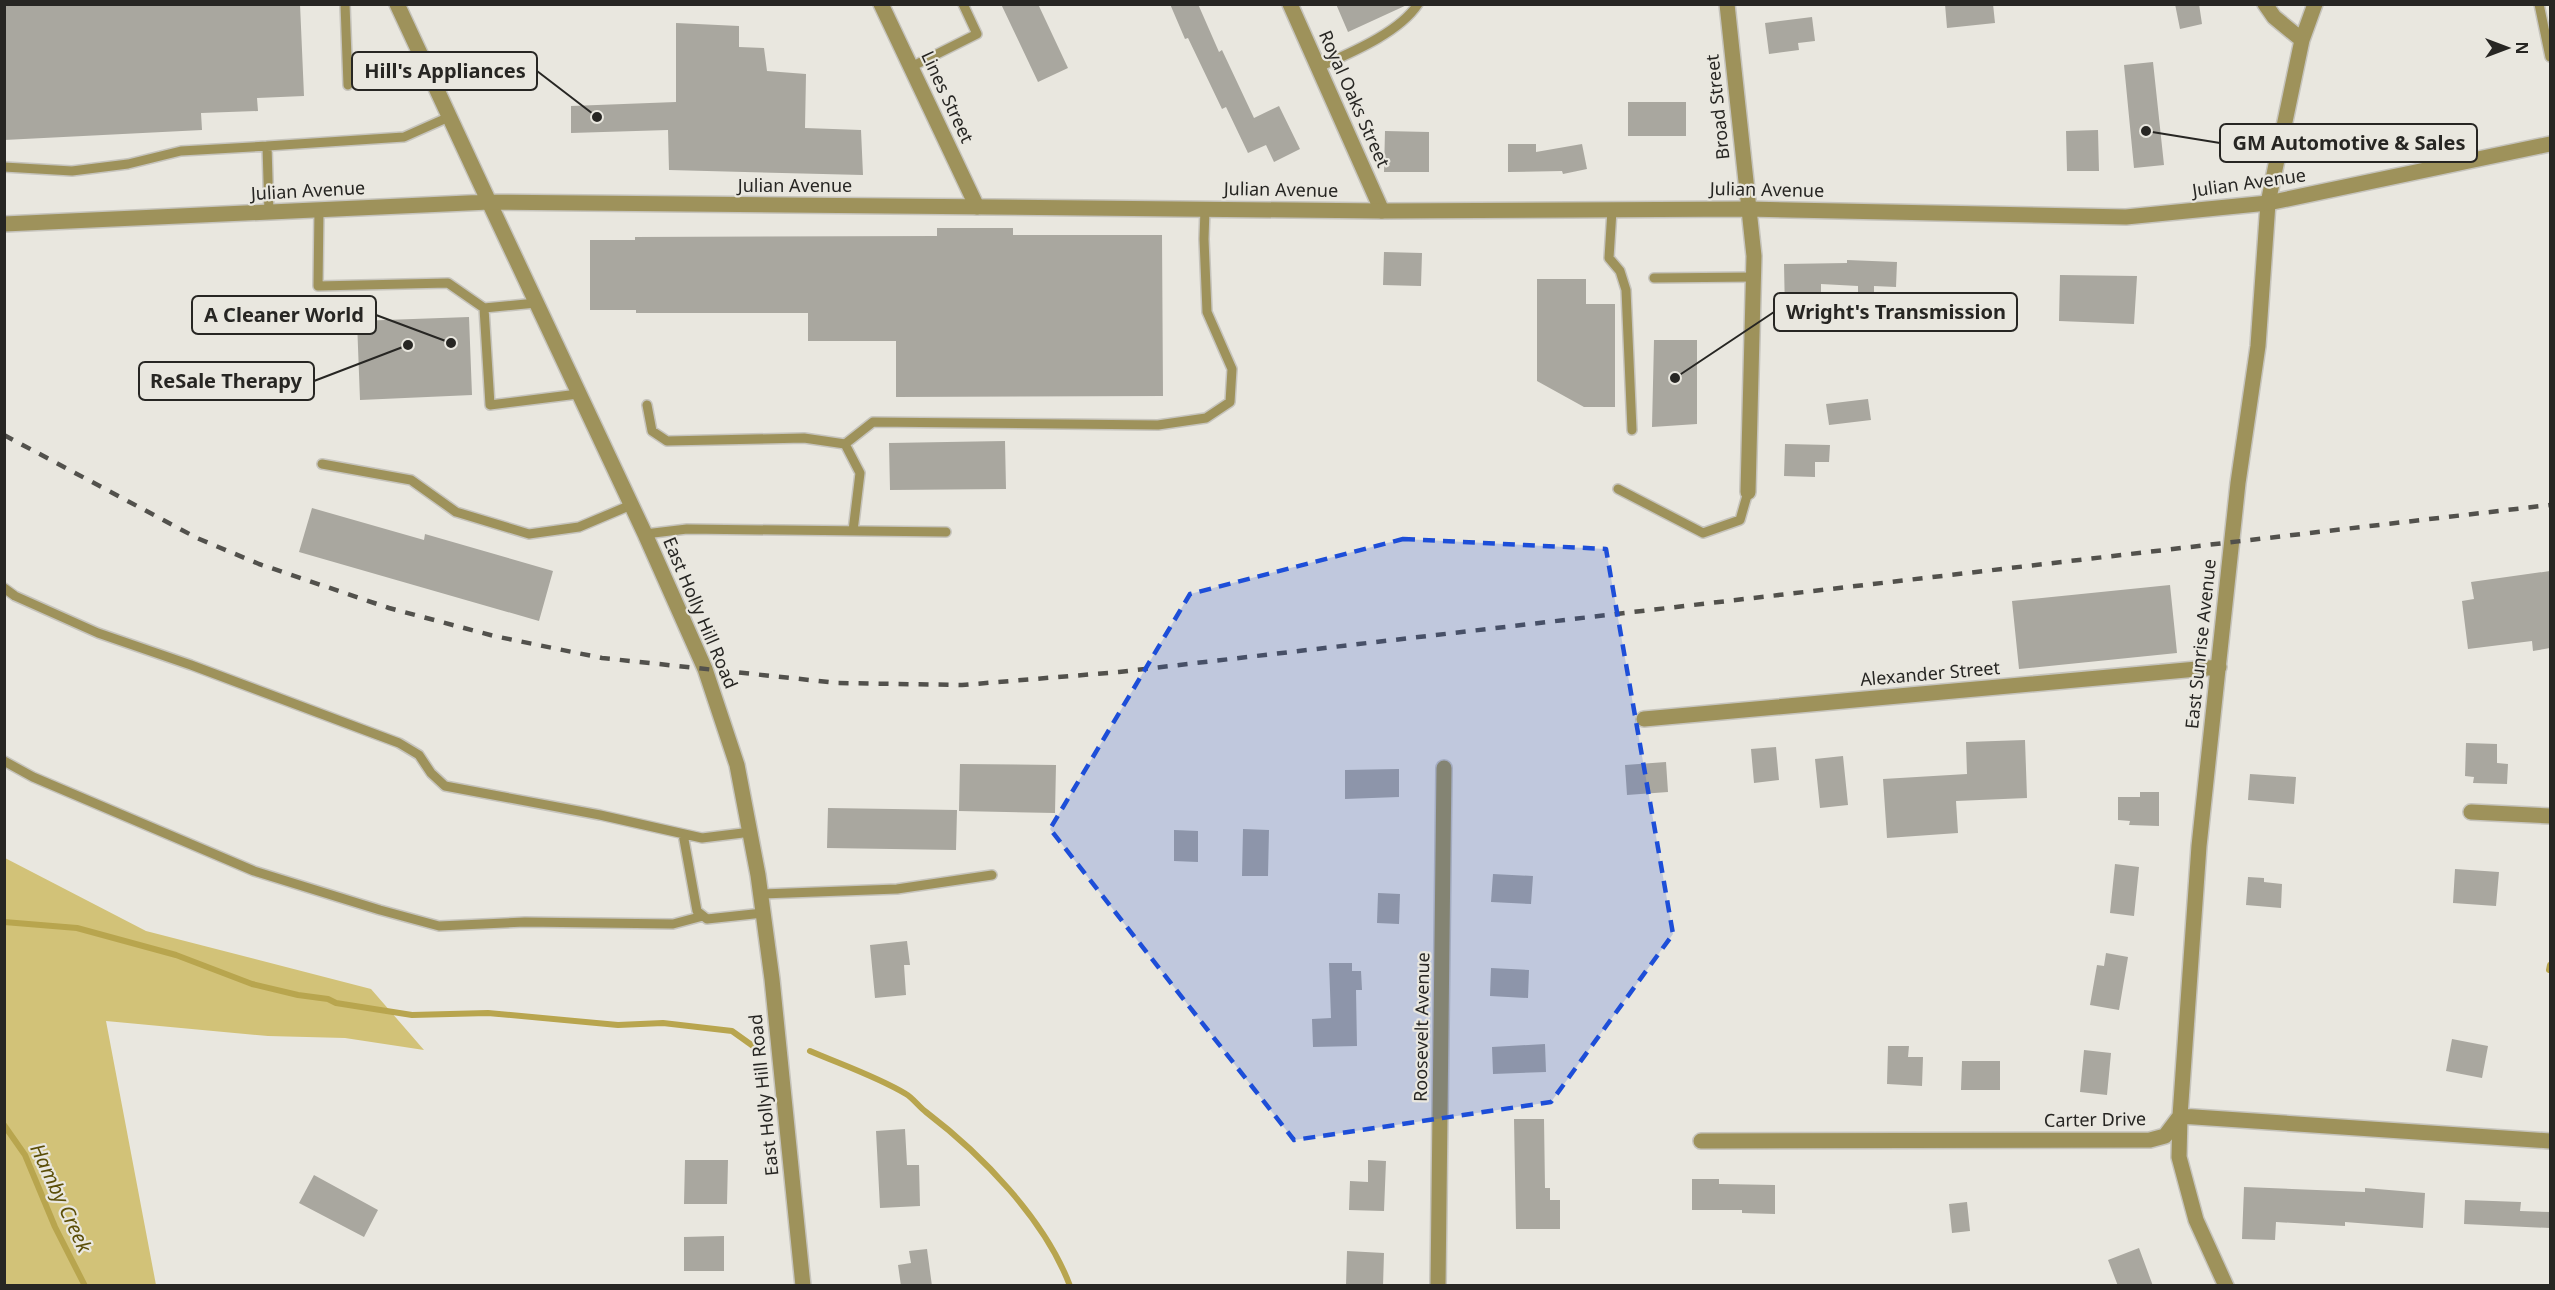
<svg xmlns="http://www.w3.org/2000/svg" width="2555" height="1290" font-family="'Noto Sans',sans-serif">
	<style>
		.green { fill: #d2c278 }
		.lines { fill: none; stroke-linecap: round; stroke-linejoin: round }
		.stream { stroke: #b8a54e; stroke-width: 6 }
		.building { fill: #a9a79f }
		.service-casing { stroke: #c6c4bd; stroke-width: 12 }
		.minor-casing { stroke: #c6c4bd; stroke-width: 18 }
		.tertiary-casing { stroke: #c6c4bd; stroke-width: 18 }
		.service { stroke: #9e925b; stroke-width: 9 }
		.minor { stroke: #9e925b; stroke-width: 15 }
		.tertiary { stroke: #9e925b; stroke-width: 15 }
		.rail { stroke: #52514c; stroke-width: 4.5; stroke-dasharray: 10 10; stroke-linecap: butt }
		.marked { fill: #1d4ed8; fill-opacity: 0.2; stroke: #1d4ed8; stroke-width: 4.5; stroke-dasharray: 12 8; stroke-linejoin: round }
		.labels { text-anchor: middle; stroke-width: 4.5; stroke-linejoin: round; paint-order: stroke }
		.street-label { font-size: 18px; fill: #272623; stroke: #e9e7df }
		.water-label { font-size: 20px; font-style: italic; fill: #5b4e08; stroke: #e9e7df }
		.leader { fill: none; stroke: #272623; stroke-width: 2 }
		.callout-dot { fill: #272623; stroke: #e9e7df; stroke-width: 2 }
		.callout { fill: #e9e7df; stroke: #272623; stroke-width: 2 }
		.callout-label { font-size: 20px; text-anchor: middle; font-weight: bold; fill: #272623 }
	</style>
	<rect width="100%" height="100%" fill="#e9e7df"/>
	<!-- green -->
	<path class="green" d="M5,858L146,931L371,989L424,1050L345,1038L268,1036L106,1021L156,1285H5Z"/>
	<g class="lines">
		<!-- stream -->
		<path class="stream" d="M4,922L77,928L176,955L252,984L298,995L328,999L336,1003L412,1015L488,1013L618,1025L663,1023L732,1031L753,1046
			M2549,970L2550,965
			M810,1051C840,1064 878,1077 906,1094C913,1098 919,1107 926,1112C981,1154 1045,1219 1070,1286
			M4,1125L25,1155L55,1227L85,1286"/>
	</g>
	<!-- building -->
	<path class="building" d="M4,4H300L304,96L257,98L258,111L201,113L202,130L4,140Z
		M1001,4H1038L1068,68L1038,82Z
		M1170,4H1198L1219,52L1222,50L1254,118L1279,106L1300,149L1274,162L1266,145L1248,153L1226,107L1222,109L1188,38L1185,39Z
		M1336,4H1409L1348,32Z
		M1945,4H1993L1995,23L1947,28Z
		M2175,4H2199L2202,24L2180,29Z
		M1812,17L1815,41L1798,43L1799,50L1769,54L1765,23Z
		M676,23L739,26V47L764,48L767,71L806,74L805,128L861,130L863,175L669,170L668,130L571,133V106L676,102Z
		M2153,62L2164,165L2134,168L2124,65Z
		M1628,102H1686V136H1628Z
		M2098,130L2099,171H2067L2066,131Z
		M1385,131L1429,132V172H1384Z
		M1508,144H1536V152L1582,144L1587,169L1563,174L1562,171L1508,172Z
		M937,228H1013V235H1162L1163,396L896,397V341H808V313H636V310H590V240H635V237L937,236Z
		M1384,252L1422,253L1421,286L1383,285Z
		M1847,260L1897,262L1896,287L1874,286V301L1858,300V286L1821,284V295L1812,296V313L1785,314L1784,264L1847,263Z
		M2060,275L2137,276L2134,324L2059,321Z
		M1537,279H1586V304H1615V407H1584L1537,381Z
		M469,317L472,395L360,400L357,321Z
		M1654,340H1697V424L1652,427Z
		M1868,399L1871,420L1829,425L1826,404Z
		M1005,441L1006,489L890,490L889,443Z
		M1785,444L1830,445L1829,462H1815V477L1784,476Z
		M312,508L424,540L425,534L553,571L539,621L299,552Z
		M2550,571V648L2533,651L2532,641L2468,649L2462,601L2474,599L2471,582Z
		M2170,585L2177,653L2019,669L2012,601Z
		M2025,740L2027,798L1956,801L1958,833L1887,838L1883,779L1967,774L1966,742Z
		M2466,743L2497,744V763L2508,764L2507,784L2473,783L2474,777L2465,776Z
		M1776,747L1779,780L1754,783L1751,749Z
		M1843,756L1848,805L1820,808L1815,759Z
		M1666,762L1668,792L1627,795L1625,765Z
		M960,764L1056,765L1055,813L959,811Z
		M1399,769V797L1345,799V770Z
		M2250,774L2296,777L2294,804L2248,800Z
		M2140,792H2159V826L2129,825L2130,821L2118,820V797H2140Z
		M828,808L957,810L956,850L827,848Z
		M1243,829L1269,830L1268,876H1242Z
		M1174,830L1198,831V862L1174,861Z
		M2115,864L2139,867L2134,916L2110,913Z
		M2455,869L2499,872L2496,906L2453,903Z
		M1493,874L1533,876L1531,904L1491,902Z
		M2248,877L2264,878V882L2282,884L2281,908L2246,905Z
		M1378,893L1400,894L1399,924L1377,923Z
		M907,941L910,965H904L906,995L875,998L870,945Z
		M2106,953L2128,957L2119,1010L2090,1005L2097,965L2104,966Z
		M1329,963H1352V971H1361L1362,990H1356L1357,1046L1313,1047L1312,1019L1331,1018Z
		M1491,968L1529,970L1528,998L1490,996Z
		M2452,1039L2488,1046L2482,1078L2446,1071Z
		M1545,1044L1546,1072L1493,1074L1492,1047Z
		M1888,1046H1909L1908,1057H1923L1922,1086L1887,1084Z
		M2084,1050L2111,1053L2107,1095L2080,1092Z
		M1962,1061H2000V1090H1961Z
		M1514,1119H1544L1545,1188H1550V1200H1560V1229H1516Z
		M905,1129L907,1165H919L920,1206L880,1208L876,1131Z
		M685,1160H728L727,1204H684Z
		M1368,1160L1386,1161L1384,1211L1349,1210L1350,1181L1368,1182Z
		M314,1175L378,1210L364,1237L299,1203Z
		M1692,1179H1719V1184L1775,1185V1214L1742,1213V1210H1692Z
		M2244,1187L2365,1192V1188L2425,1193L2423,1228L2345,1222V1226L2276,1222L2275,1240L2242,1239Z
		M2465,1200L2521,1202L2520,1211L2550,1212V1228L2464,1224Z
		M1967,1202L1970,1231L1952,1233L1949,1204Z
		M724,1236V1271H684V1237Z
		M2139,1248L2153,1286H2118L2108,1260Z
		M927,1249L932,1286H901L898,1265L911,1263L909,1251Z
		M1347,1251L1384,1253L1383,1286H1346Z"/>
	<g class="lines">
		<!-- service casing -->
		<g class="service-casing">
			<path id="service" d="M345,4L348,85
				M2539,4L2550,57
				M911,67L977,34L963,4
				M1319,67C1350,53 1399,33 1418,4
				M4,167L72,171L128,164L181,151L267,146
				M319,210L318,286L448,283L484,308
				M1612,210L1609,258L1620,271L1626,290L1632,430
				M269,213L267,146L404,137L449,117
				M1654,278L1754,277
				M536,303L484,308L490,405L578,394
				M647,405L652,431L667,441L804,438L845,444L860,473L853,531
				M845,444L873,422L1158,425L1206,418L1230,402L1232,369L1207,312L1204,239L1205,209
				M322,464L411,480L456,512L529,534L579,527L631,505
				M1618,489L1703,533L1740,520L1748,492
				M645,534L687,529L946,532
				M4,588L15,596L98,633L191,665L399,743L419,755L431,773L445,786L600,815L702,838L751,832
				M4,761L33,777L254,871L380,910L439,926L525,922L673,924L703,916
				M683,834L697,911L707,919L763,913
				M760,894L897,889L992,875"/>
		</g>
		<!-- minor casing -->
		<g class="minor-casing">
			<path id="minor" d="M881,4L977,207
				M1290,4L1382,211
				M1727,4L1754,256L1748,492
				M2265,4L2274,17L2302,40
				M489,202L645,534L705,669L737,765L758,875L772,979L803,1286
				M1644,719L2219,667
				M2471,812L2550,816
				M1701,1141L2150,1140L2165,1136L2180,1116L2550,1141
				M1438,1286L1444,768
				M2226,1286L2196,1220L2179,1157L2180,1116L2199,846L2238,483L2258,346L2268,203L2302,40L2315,4"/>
		</g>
		<!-- tertiary casing -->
		<g class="tertiary-casing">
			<path id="tertiary" d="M397,4L489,202
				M4,224L489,202L1382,211L1748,209L2126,217L2268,203L2550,144"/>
		</g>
		<!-- service -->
		<use href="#service" class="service"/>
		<!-- minor -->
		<use href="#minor" class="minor"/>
		<!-- tertiary -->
		<use href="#tertiary" class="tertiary"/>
		<!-- rail -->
		<path class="rail" d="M4,435L197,538L259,564L389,608L494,636L602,658L838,683L962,685L1119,672L2550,505"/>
	</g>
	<!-- marked area -->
	<path class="marked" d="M1403,539L1606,549L1673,934L1551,1102L1294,1140L1050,829L1190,594Z"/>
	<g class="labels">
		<!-- street labels -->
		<g class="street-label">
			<text transform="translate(947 97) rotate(65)" y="6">Lines Street</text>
			<text transform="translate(1354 99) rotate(66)" y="6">Royal Oaks Street</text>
			<text transform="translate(1718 107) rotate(-96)" y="6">Broad Street</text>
			<text transform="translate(2249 183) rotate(-8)" y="6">Julian Avenue</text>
			<text x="795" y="192">Julian Avenue</text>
			<text transform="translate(1281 190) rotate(1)" y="6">Julian Avenue</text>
			<text transform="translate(1767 190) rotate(1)" y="6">Julian Avenue</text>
			<text transform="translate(308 191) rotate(-3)" y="6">Julian Avenue</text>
			<text transform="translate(700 613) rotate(67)" y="6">East Holly Hill Road</text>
			<text transform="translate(2201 644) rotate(-84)" y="6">East Sunrise Avenue</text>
			<text transform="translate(1930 674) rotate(-5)" y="6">Alexander Street</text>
			<text transform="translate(1422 1027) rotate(-89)" y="6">Roosevelt Avenue</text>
			<text transform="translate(764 1095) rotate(-96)" y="6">East Holly Hill Road</text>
			<text transform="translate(2095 1120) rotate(-1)" y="6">Carter Drive</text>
		</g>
		<!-- water labels -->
		<g class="water-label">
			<text transform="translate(61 1198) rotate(65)" y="7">Hamby Creek</text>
		</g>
	</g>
	<!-- callouts -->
	<path class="leader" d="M597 117L537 71M2146 131L2220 143M1675 378L1774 312M451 343L376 315M408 345L314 381"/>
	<g class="callout-dot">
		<circle cx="597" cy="117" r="6"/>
		<circle cx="2146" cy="131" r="6"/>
		<circle cx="1675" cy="378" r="6"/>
		<circle cx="451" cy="343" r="6"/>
		<circle cx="408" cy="345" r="6"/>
	</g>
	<g class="callout">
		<rect x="352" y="52" width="185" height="38" rx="6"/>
		<rect x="2220" y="124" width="257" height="38" rx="6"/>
		<rect x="1774" y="293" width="243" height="38" rx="6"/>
		<rect x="192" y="296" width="184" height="38" rx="6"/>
		<rect x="139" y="362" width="175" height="38" rx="6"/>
	</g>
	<g class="callout-label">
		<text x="445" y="78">Hill's Appliances</text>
		<text x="2349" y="150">GM Automotive &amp; Sales</text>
		<text x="1896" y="319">Wright's Transmission</text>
		<text x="284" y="322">A Cleaner World</text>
		<text x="226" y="388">ReSale Therapy</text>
	</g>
	<!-- border -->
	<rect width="2555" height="1290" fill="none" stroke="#272623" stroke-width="12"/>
	<!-- north arrow -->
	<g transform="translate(2507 48) rotate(90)" stroke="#e9e7df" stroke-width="4.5" paint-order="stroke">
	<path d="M0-4.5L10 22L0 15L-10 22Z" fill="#272623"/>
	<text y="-9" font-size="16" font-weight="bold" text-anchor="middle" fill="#272623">N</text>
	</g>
</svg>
